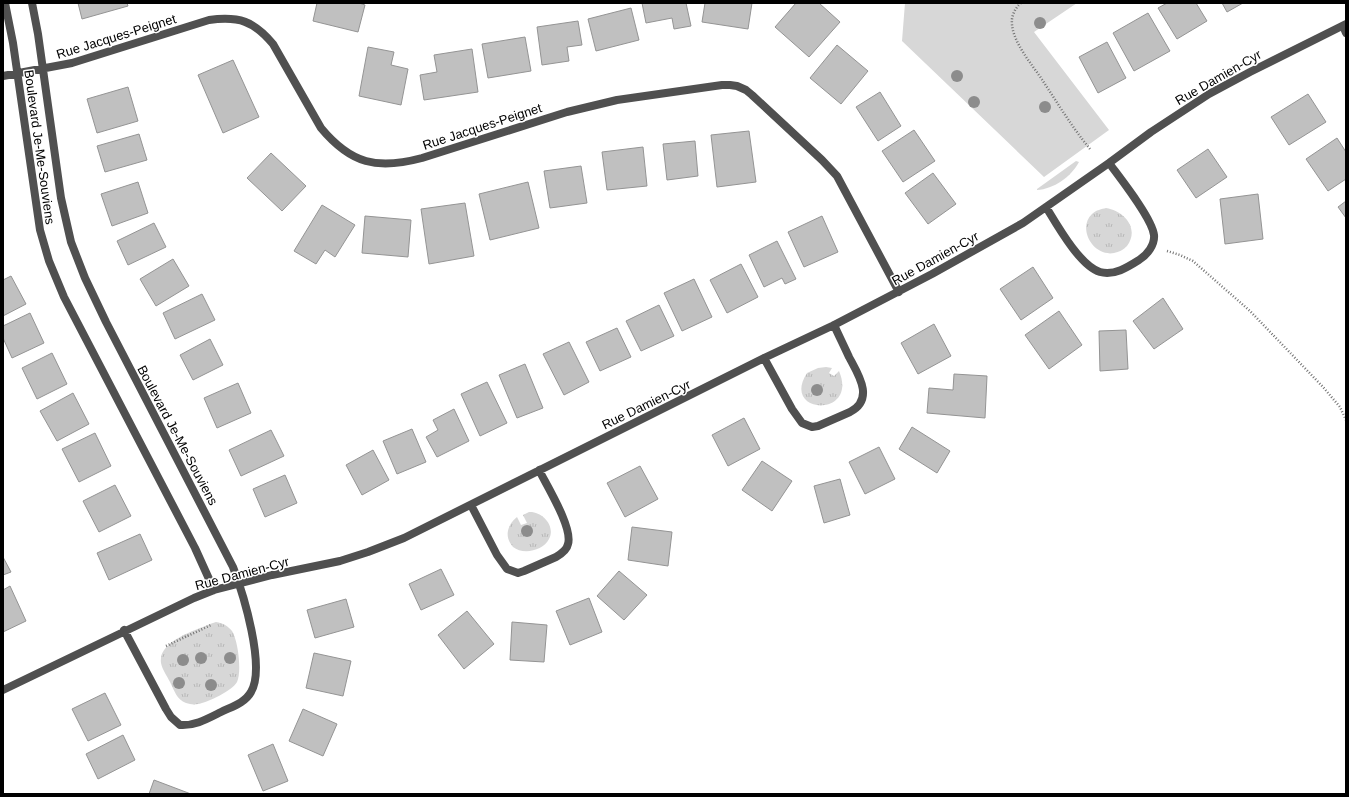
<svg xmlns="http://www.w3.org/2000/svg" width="1349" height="797" font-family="Arial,sans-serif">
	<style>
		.grass { fill: url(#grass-tufts) }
		.green { fill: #d7d7d7 }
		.building { fill: #c0c0c0; stroke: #949494 }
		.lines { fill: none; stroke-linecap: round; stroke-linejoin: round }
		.path { stroke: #727272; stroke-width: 2.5; stroke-dasharray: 1 2; stroke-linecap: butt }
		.minor { stroke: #505050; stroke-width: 8 }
		.tree { fill: #8c8c8c }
		.labels { text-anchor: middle; stroke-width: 3; stroke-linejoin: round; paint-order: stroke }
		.street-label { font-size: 13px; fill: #000; stroke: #fff }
	</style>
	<defs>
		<pattern id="grass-tufts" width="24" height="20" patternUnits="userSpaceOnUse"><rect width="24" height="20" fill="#d7d7d7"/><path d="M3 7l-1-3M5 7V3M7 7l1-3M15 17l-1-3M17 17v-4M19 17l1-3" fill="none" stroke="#b7b7b7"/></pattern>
	</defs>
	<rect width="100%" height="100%" fill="#fff"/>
	<!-- grass -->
	<path class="grass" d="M1076,161L1079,162C1071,177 1054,189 1037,190V189Z
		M1106,208C1124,211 1140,228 1127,246C1123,250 1119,252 1114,253C1093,257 1077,228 1092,214C1096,210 1102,209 1106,208Z
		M826,367L832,368L829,373L834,376L839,371C859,418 780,415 807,373L818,368Z
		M529,512C542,511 556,526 549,539C543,551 523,555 513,547C504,537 507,525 517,517L521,525L527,523L523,515Z
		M216,622C223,623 228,626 232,631C238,640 242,672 237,682C233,690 207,703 198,704C193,705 190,704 186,703C177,700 174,690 170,682C167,676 162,669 161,663C158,641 194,631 210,624Z"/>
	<!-- green -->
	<path class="green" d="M905,3H1077L1034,32L1109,130L1044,177L902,41Z"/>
	<!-- building -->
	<path class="building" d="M78,3H127L128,6L82,19Z
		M317,3H359L365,5L358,32L313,21Z
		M642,3H686L691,26L674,29L672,18L646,23Z
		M705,3H752L748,29L702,22Z
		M796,3H819L840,22L809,57L775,27Z
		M1167,3H1196L1207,21L1177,39L1158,8Z
		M1222,3H1243L1227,12Z
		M631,8L639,40L596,51L588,19Z
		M1148,13L1170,51L1134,71L1113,33Z
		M578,21L582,45L567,47L569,61L542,65L537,27Z
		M525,37L531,71L488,78L482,44Z
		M1107,42L1126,78L1098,93L1079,57Z
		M837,45L868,71L841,104L810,78Z
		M368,47L394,52L391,65L408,69L401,105L359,96Z
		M472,49L478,92L424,100L420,75L437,72L434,55Z
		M233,60L259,117L223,133L198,75Z
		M128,87L138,121L97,133L87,99Z
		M880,92L901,126L878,141L856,107Z
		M1308,94L1326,122L1289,145L1271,117Z
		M914,130L935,161L903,182L882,151Z
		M749,131L756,182L717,187L711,135Z
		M139,134L147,160L105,172L97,146Z
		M1337,138L1346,152V179L1328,191L1306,159Z
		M695,141L698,176L667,180L663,144Z
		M643,147L647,186L607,190L602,152Z
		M1208,149L1227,177L1196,198L1177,170Z
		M271,153L306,186L282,211L247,178Z
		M581,166L587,203L550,208L544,171Z
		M933,173L956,204L928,224L905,193Z
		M138,182L148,213L112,226L101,194Z
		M528,182L539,228L490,240L479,194Z
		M1258,194L1263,239L1225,244L1220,199Z
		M1346,201V218L1338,207Z
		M465,203L474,256L429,264L421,209Z
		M322,205L355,225L335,257L325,250L316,264L294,251Z
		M365,216L411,220L408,257L362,253Z
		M822,216L838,252L804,267L788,232Z
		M154,223L166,247L128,265L117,241Z
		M777,241L796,279L785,284L782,278L764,287L749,255Z
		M173,259L189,286L156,306L140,279Z
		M741,264L758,297L727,313L710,280Z
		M1033,267L1053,298L1021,320L1000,289Z
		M11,276L26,304L3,316V280Z
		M694,279L712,317L682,331L664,293Z
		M202,294L215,320L175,339L163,313Z
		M1163,298L1183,329L1154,349L1133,321Z
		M659,305L674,336L641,351L626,321Z
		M1059,311L1082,345L1049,369L1025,335Z
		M30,313L44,343L12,358L3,338V326Z
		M934,324L951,356L918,374L901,343Z
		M617,328L631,357L600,371L586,342Z
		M1126,330L1128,369L1100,371L1099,331Z
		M210,339L223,365L193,380L180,355Z
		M569,342L589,382L564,395L543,354Z
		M52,353L67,384L37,399L22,368Z
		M525,364L543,408L517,418L499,375Z
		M954,374L987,376L985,418L927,413L929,388L953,390Z
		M487,382L507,423L480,436L461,394Z
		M238,383L251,413L217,428L204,398Z
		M73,393L89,424L57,441L40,411Z
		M454,409L469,441L437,457L426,437L438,430L433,420Z
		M744,418L760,449L728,466L712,435Z
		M912,427L950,451L937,473L899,449Z
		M412,429L426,462L397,474L383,441Z
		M271,430L284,456L241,476L229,450Z
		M95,433L111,466L79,482L62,449Z
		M879,447L895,479L865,494L849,462Z
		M373,450L389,480L362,495L346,465Z
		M762,461L792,481L772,511L742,490Z
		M640,466L658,499L625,517L607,483Z
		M285,475L297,503L265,517L253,489Z
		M840,479L850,515L824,523L814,486Z
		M115,485L131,516L99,532L83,501Z
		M632,527L672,532L668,566L628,560Z
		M140,534L152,560L109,580L97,553Z
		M3,557L11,572L3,575Z
		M441,569L454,595L421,610L409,584Z
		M619,571L647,595L624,620L597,596Z
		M10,586L26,621L3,632V590Z
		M589,598L602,632L570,645L556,611Z
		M346,599L354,627L315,638L307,610Z
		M467,611L494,644L464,669L438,635Z
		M512,622L547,625L544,662L510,660Z
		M314,653L351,661L343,696L306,688Z
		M105,693L121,725L88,741L72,709Z
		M303,709L337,724L323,756L289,741Z
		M123,735L135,760L98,779L86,754Z
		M273,744L288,781L263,791L248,755Z
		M154,780L191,794H149Z"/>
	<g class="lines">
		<!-- path -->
		<path class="path" d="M1021,3C1016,7 1013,13 1012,19C1010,40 1032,64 1043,81C1058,104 1072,127 1090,149
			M1167,251L1180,255L1193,261L1250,311L1323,387L1340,407L1346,420
			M166,646L211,625"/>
		<!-- minor -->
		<path class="minor" d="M5,3L13,43L40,230L49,261L64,297L195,548L214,590
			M32,3L38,34L61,198L71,242L85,278L106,322L233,567C243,593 266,667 251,692C245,703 231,707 221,712C207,719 195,726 180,725L171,717L166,709L124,630
			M1343,26L1346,33
			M3,76L72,63L209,20C239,16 254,21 273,44L321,128C351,164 377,170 422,158L567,112L617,100L722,85H730L737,86L746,90L752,95L822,160L837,176L899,292
			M1046,207C1057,225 1080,266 1100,272C1114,276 1128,267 1139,260C1147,255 1155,245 1154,235C1152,218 1120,178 1109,163
			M764,358L792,409L802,423L812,427L818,426L850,412C875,399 858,374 849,357C844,346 839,336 834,325
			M471,505L497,555L507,569L518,573L524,571L556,557C561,554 567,550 568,544C573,528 547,486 539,470
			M3,690L194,598L214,590L272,575L340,561L368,552L404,538L764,358L834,325L932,274L1023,223L1109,163L1151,132L1209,94L1250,72L1346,24"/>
	</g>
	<!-- trees -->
	<g class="tree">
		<circle cx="1040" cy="23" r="6"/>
		<circle cx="957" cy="76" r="6"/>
		<circle cx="974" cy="102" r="6"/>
		<circle cx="1045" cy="107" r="6"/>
		<circle cx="817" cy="390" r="6"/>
		<circle cx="527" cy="531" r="6"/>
		<circle cx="201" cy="658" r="6"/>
		<circle cx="230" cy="658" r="6"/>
		<circle cx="183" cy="660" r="6"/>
		<circle cx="179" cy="683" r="6"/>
		<circle cx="211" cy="685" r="6"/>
	</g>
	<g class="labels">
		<!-- street labels -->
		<g class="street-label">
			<text transform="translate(116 36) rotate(-17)" y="5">Rue Jacques-Peignet</text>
			<text transform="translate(1218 77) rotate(-30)" y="5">Rue Damien-Cyr</text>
			<text transform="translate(482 126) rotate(-18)" y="5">Rue Jacques-Peignet</text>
			<text transform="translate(40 147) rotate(82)" y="5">Boulevard Je-Me-Souviens</text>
			<text transform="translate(935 258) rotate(-29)" y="5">Rue Damien-Cyr</text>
			<text transform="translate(646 404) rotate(-26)" y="5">Rue Damien-Cyr</text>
			<text transform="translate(178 435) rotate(62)" y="5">Boulevard Je-Me-Souviens</text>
			<text transform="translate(242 573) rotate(-15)" y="5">Rue Damien-Cyr</text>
		</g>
	</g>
	<!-- border -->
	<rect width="1349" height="797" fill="none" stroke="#000000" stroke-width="8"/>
</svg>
